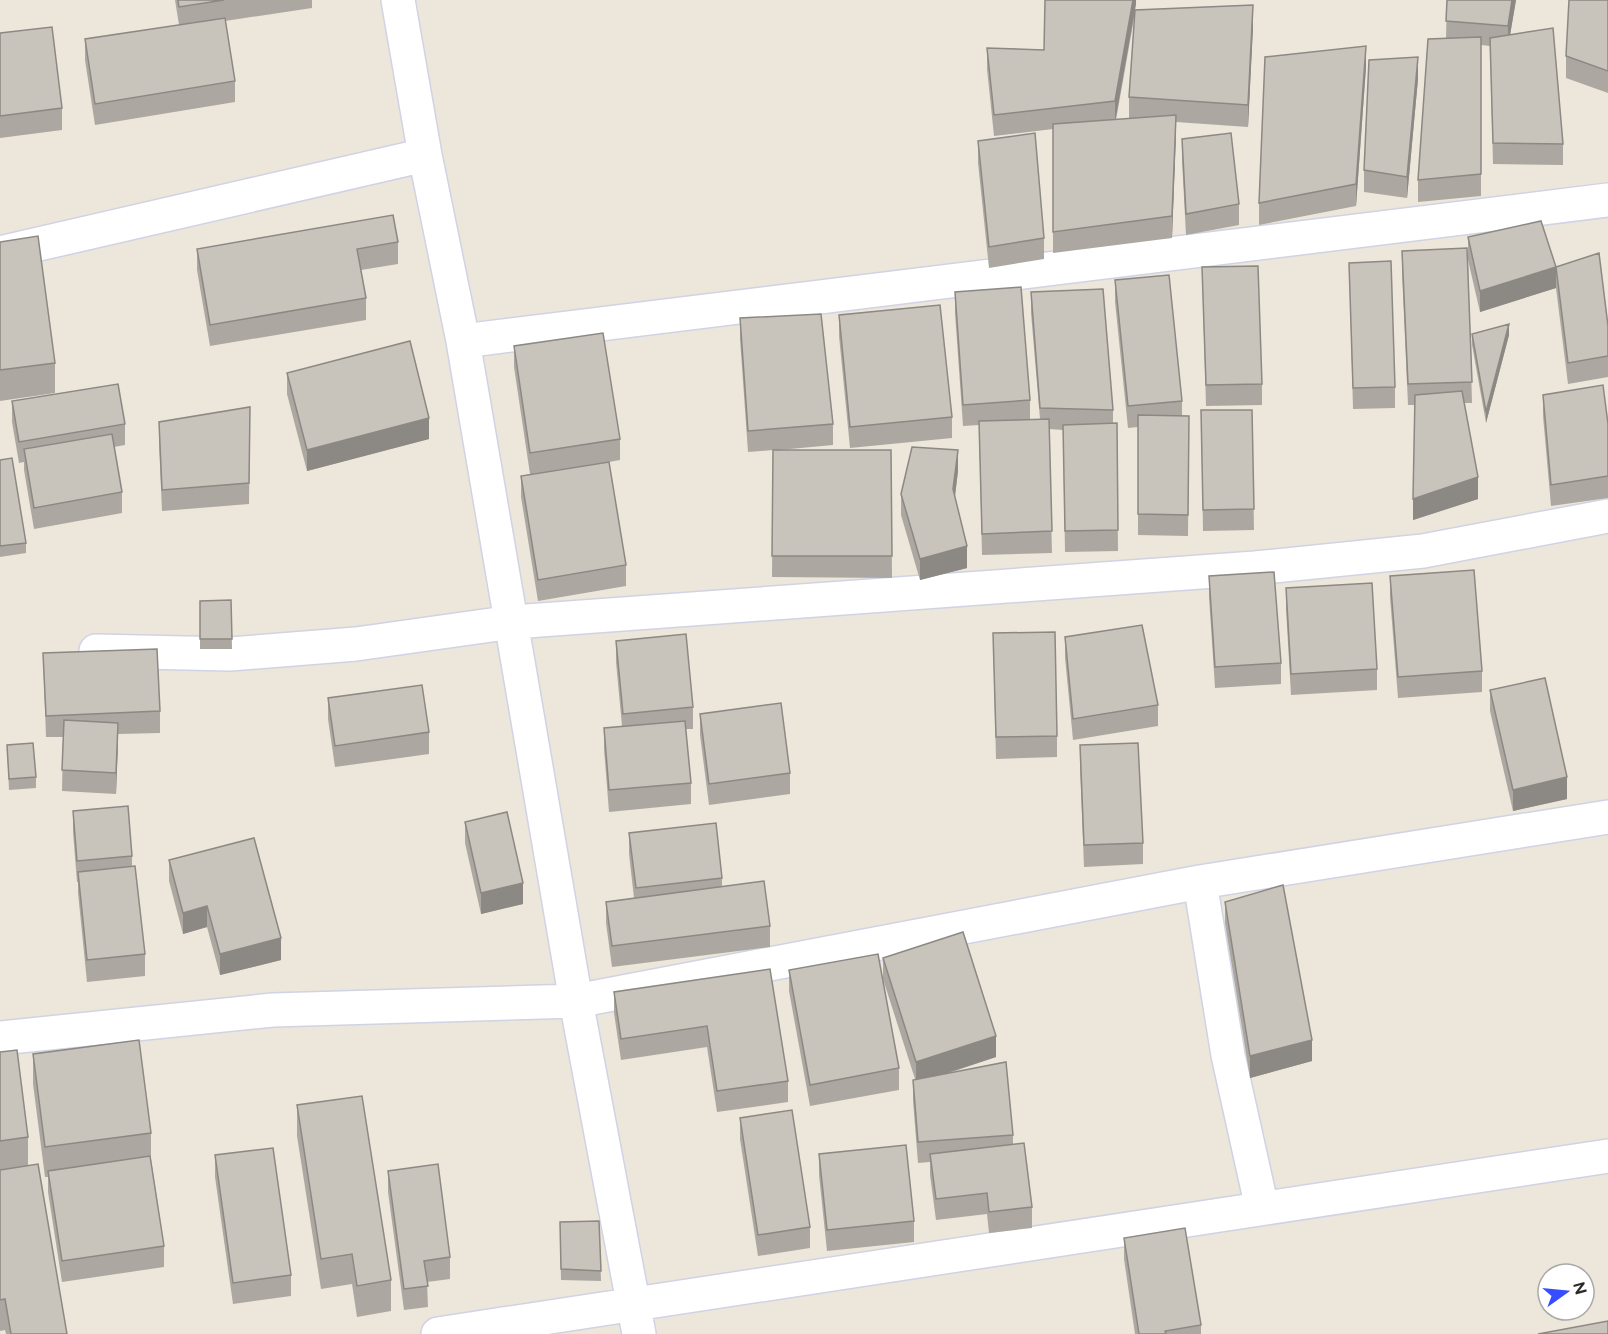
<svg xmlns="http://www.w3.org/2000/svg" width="1608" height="1334" font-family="Raleway,sans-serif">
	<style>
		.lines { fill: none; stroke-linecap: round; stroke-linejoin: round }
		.minor-casing { stroke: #d0d3e3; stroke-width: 36 }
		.minor { stroke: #fff; stroke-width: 33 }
		.wall { fill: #aca8a1; fill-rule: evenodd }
		.shaded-wall { fill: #8c8883 }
		.building { fill: #c8c3bb; stroke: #8c8883; stroke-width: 1.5 }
	</style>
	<rect width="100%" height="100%" fill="#ede6db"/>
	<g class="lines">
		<!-- minor casing -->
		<g class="minor-casing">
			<path id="minor" d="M398,0L425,155L463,341L576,1001L639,1334
				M0,253L425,155
				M463,341L1608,200
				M96,651L230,654L356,644L513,622L1255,568L1423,551L1608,516
				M1200,882L1228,1055L1262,1208
				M0,1038L273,1010L576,1001L1200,882L1608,817
				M438,1334L1608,1156"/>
		</g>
		<!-- minor -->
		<use href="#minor" class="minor"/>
	</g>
	<!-- wall -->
	<path class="wall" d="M175,0H312V8L225,21L235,81V102L95,125L85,60V39L179,25Z
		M1136,0L1135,10L1253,27L1248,127L1176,122L1172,238L1053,253V129L994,136L987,69V48L1044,50ZM1135,13L1129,97V118H1133L1116,120Z
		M1447,0H1516L1510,35L1563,144V165L1493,164L1490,46L1481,45V196L1418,202V180L1446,38Z
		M1608,0V93L1566,78V56Z
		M0,33L62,108V130L0,138Z
		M1366,67L1356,206L1259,225V203Z
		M1418,79L1407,198L1364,192V170Z
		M1182,139L1239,204V225L1186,235L1182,160Z
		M978,141L1044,238V259L989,268L978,163Z
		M1468,237L1556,267L1599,253L1608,326V377L1568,384L1556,288L1480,312L1468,260L1472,403H1464L1478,499L1413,520L1415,405H1408L1402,272V251L1468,253Z
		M0,242L55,363V393L0,401Z
		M398,242V264L361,270L366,298V320L210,346L197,270V249Z
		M1349,263L1395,387V408L1353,409Z
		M1202,267L1262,384V405L1206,406Z
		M1115,280L1182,401V416H1189L1188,536L1138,535V427L1128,428L1115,302Z
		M955,292L1030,400V419H1040L1031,313V292L1113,410V424L1117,423L1118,551L1065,552L1063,430L1049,429L1052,553L982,555L979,425L963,426L955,313Z
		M839,315L952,417V438L850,448L839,336Z
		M740,318L833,424V445L779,450H891L892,578L772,577L773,450L748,452L740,339Z
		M1472,334L1509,335L1486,423L1472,345Z
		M514,346L620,439V460L609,462L626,565V586L538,601L521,497V476L530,474L514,367Z
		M287,373L429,439L307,471L287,394Z
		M1543,395L1608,424V498L1551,506L1543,416Z
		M12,401L125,424V445L114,447L122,492V513L34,529L24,470V462L19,463L12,422Z
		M250,407L249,504L162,511L159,443V422Z
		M1201,410H1252L1254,530L1203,531Z
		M0,460L26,543V553L0,557Z
		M958,471L955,497L967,568L920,580L901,515V494Z
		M1209,576L1281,663V684L1215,688L1209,597Z
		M1390,576L1482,671V692L1398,698L1390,597Z
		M1286,588L1377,669V690L1291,695L1286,609Z
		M231,600L232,649H200V601Z
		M993,633L1057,736V757L996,759Z
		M1065,637L1158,705V726L1073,740L1065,658Z
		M616,641L693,707V729H686L691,783V804L609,812L604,749V728L622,726L616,662Z
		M43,653L160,711V733L118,734L116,794L62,791L63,737H46Z
		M1490,690L1567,799L1513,811L1490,711Z
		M328,698L429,732V754L335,767L328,719Z
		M700,714L790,773V794L709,805L700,735Z
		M7,745L36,777V788L9,790Z
		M1080,745L1143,843V864L1084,867L1080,766Z
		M73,811L132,856V867L145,954V976L87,982L78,893V882H77L73,832Z
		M465,822L523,904L481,914L465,843Z
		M629,833L722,878V886L770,926V947L612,967L606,923V902L634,898L629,854Z
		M169,860L281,960L220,975L207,927L183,934L169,881Z
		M1225,902L1312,1061L1250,1078L1225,923Z
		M883,958L996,1057L949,1073L1013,1135V1144L1032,1207V1228L989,1233L987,1214L936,1220L930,1175V1162L918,1163L913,1101V1080L915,1079L883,979Z
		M770,969L788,1081V1102L717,1112L707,1047L621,1060L614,1013V992Z
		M789,970L899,1068V1090L810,1106L789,991Z
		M0,1052L28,1137V1165L67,1334H6L5,1330L0,1331Z
		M33,1054L151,1133V1159L164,1246V1267L62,1282L48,1192V1177H45L33,1084Z
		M297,1105L391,1280V1311L357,1317L352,1284L321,1289L297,1136Z
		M740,1118L810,1227V1248L758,1256L740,1139Z
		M819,1154L914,1221V1242L827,1251L819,1175Z
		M215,1155L291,1275V1296L233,1304L215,1177Z
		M388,1171L450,1257V1279L427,1282L428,1307L404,1310L388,1192Z
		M599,1221L601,1281L561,1280L560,1222Z
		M1124,1238L1201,1325V1334H1135L1124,1259Z"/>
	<!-- shaded-wall -->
	<path class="shaded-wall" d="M1133,0H1136V4L1115,122V101Z
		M1512,0H1516L1508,47V26Z
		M1253,5V27L1248,127V105Z
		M1366,46V67L1356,206V184Z
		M1418,57V79L1407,198V177Z
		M1176,115V136L1172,238V216Z
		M1556,267V288L1480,312V291Z
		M1509,324V335L1486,423V412Z
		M429,418V439L307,471V450Z
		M958,450V471L953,511V489Z
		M1478,477V499L1413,520V499Z
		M967,546V568L920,580V559Z
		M118,723V744L116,794V773Z
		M1567,777V799L1513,811V790Z
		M523,883V904L481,914V893Z
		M207,906V927L183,934V913Z
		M281,938V960L220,975V954Z
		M996,1036V1057L916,1083V1062Z
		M1312,1040V1061L1250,1078V1056Z"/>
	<!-- building -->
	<path class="building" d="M178,0H224L179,7Z
		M1045,0H1133L1115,101L994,115L987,48L1044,50Z
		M1447,0H1512L1508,26L1446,21Z
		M1569,0H1608V71L1566,56Z
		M1253,5L1248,105L1129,97L1135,10Z
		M225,18L235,81L95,104L85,39Z
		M52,27L62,108L0,116V33Z
		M1553,28L1563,144L1493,143L1490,38Z
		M1481,37V174L1418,180L1428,39Z
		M1366,46L1356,184L1259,203L1265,57Z
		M1418,57L1407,177L1364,170L1369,60Z
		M1176,115L1172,216L1053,232V124Z
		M1035,133L1044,238L989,247L978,141Z
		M1231,133L1239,204L1186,214L1182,139Z
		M393,215L398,242L357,249L366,298L210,325L197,249Z
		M1541,221L1556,267L1480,291L1468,237Z
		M38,236L55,363L0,370V242Z
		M1467,248L1472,382L1408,384L1402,251Z
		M1599,253L1608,326V356L1568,363L1556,267Z
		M1391,261L1395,387L1353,388L1349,263Z
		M1258,266L1262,384L1206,385L1202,267Z
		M1169,275L1182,401L1128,406L1115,280Z
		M1021,287L1030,400L963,405L955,292Z
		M1103,289L1113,410L1040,408L1031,292Z
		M940,305L952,417L850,427L839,315Z
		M821,314L833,424L748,431L740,318Z
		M1509,324L1486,412L1472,334Z
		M603,333L620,439L530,453L514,346Z
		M410,341L429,418L307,450L287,373Z
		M118,384L125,424L19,442L12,401Z
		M1603,385L1608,424V476L1551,485L1543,395Z
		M1462,391L1478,477L1413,499L1415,395Z
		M250,407L249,483L162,490L159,422Z
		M1201,410H1252L1254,509L1203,510Z
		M1138,415L1189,416L1188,515L1138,514Z
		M1049,419L1052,531L982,534L979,421Z
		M1117,423L1118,530L1065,531L1063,425Z
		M112,434L122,492L34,508L24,449Z
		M912,447L958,450L953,489L967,546L920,559L901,494Z
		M773,450H891L892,556H772Z
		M12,458L26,543L0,546V460Z
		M609,462L626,565L538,580L521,476Z
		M1474,570L1482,671L1398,677L1390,576Z
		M1274,572L1281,663L1215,667L1209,576Z
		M1372,583L1377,669L1291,674L1286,588Z
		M231,600L232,639H200V601Z
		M1142,625L1158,705L1073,719L1065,637Z
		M1055,632L1057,736L996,737L993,633Z
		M686,634L693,707L623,714L616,641Z
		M157,649L160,711L46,716L43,653Z
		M1545,678L1567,777L1513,790L1490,690Z
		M422,685L429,732L335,746L328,698Z
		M781,703L790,773L709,784L700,714Z
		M64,720L118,723L116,773L62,770Z
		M685,721L691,783L609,790L604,728Z
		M33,743L36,777L9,779L7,745Z
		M1138,743L1143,843L1084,845L1080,745Z
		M128,806L132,856L77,861L73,811Z
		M507,812L523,883L481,893L465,822Z
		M716,823L722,878L636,888L629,833Z
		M254,838L281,938L220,954L207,906L183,913L169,860Z
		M135,866L145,954L87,960L78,872Z
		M764,881L770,926L612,946L606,902Z
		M1283,885L1312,1040L1250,1056L1225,902Z
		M963,932L996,1036L916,1062L883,958Z
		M878,954L899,1068L810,1085L789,970Z
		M770,969L788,1081L717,1091L707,1026L621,1039L614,992Z
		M139,1040L151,1133L45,1147L33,1054Z
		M17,1050L28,1137L0,1141V1052Z
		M1006,1062L1013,1135L918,1142L913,1080Z
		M362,1096L391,1280L357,1286L352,1254L321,1259L297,1105Z
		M792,1110L810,1227L758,1235L740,1118Z
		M1024,1143L1032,1207L989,1212L987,1193L936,1199L930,1154Z
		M906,1145L914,1221L827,1230L819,1154Z
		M273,1148L291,1275L233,1283L215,1155Z
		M150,1156L164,1246L62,1261L48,1171Z
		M38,1164L67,1334H11L5,1299L0,1300V1170Z
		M438,1164L450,1257L424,1261L428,1286L404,1289L388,1171Z
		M599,1221L601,1271L561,1269L560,1222Z
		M1185,1228L1201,1325L1165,1331L1166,1334H1139L1124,1238Z
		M1608,1321V1334H1538Z"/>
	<!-- north arrow -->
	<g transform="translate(1566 1292) rotate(75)"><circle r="28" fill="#ffffff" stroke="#aaaaaa" stroke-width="1.5"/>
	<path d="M0-4.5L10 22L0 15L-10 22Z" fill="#364eff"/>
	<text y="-9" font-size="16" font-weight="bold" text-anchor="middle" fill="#2a2a2a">N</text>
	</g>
</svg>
